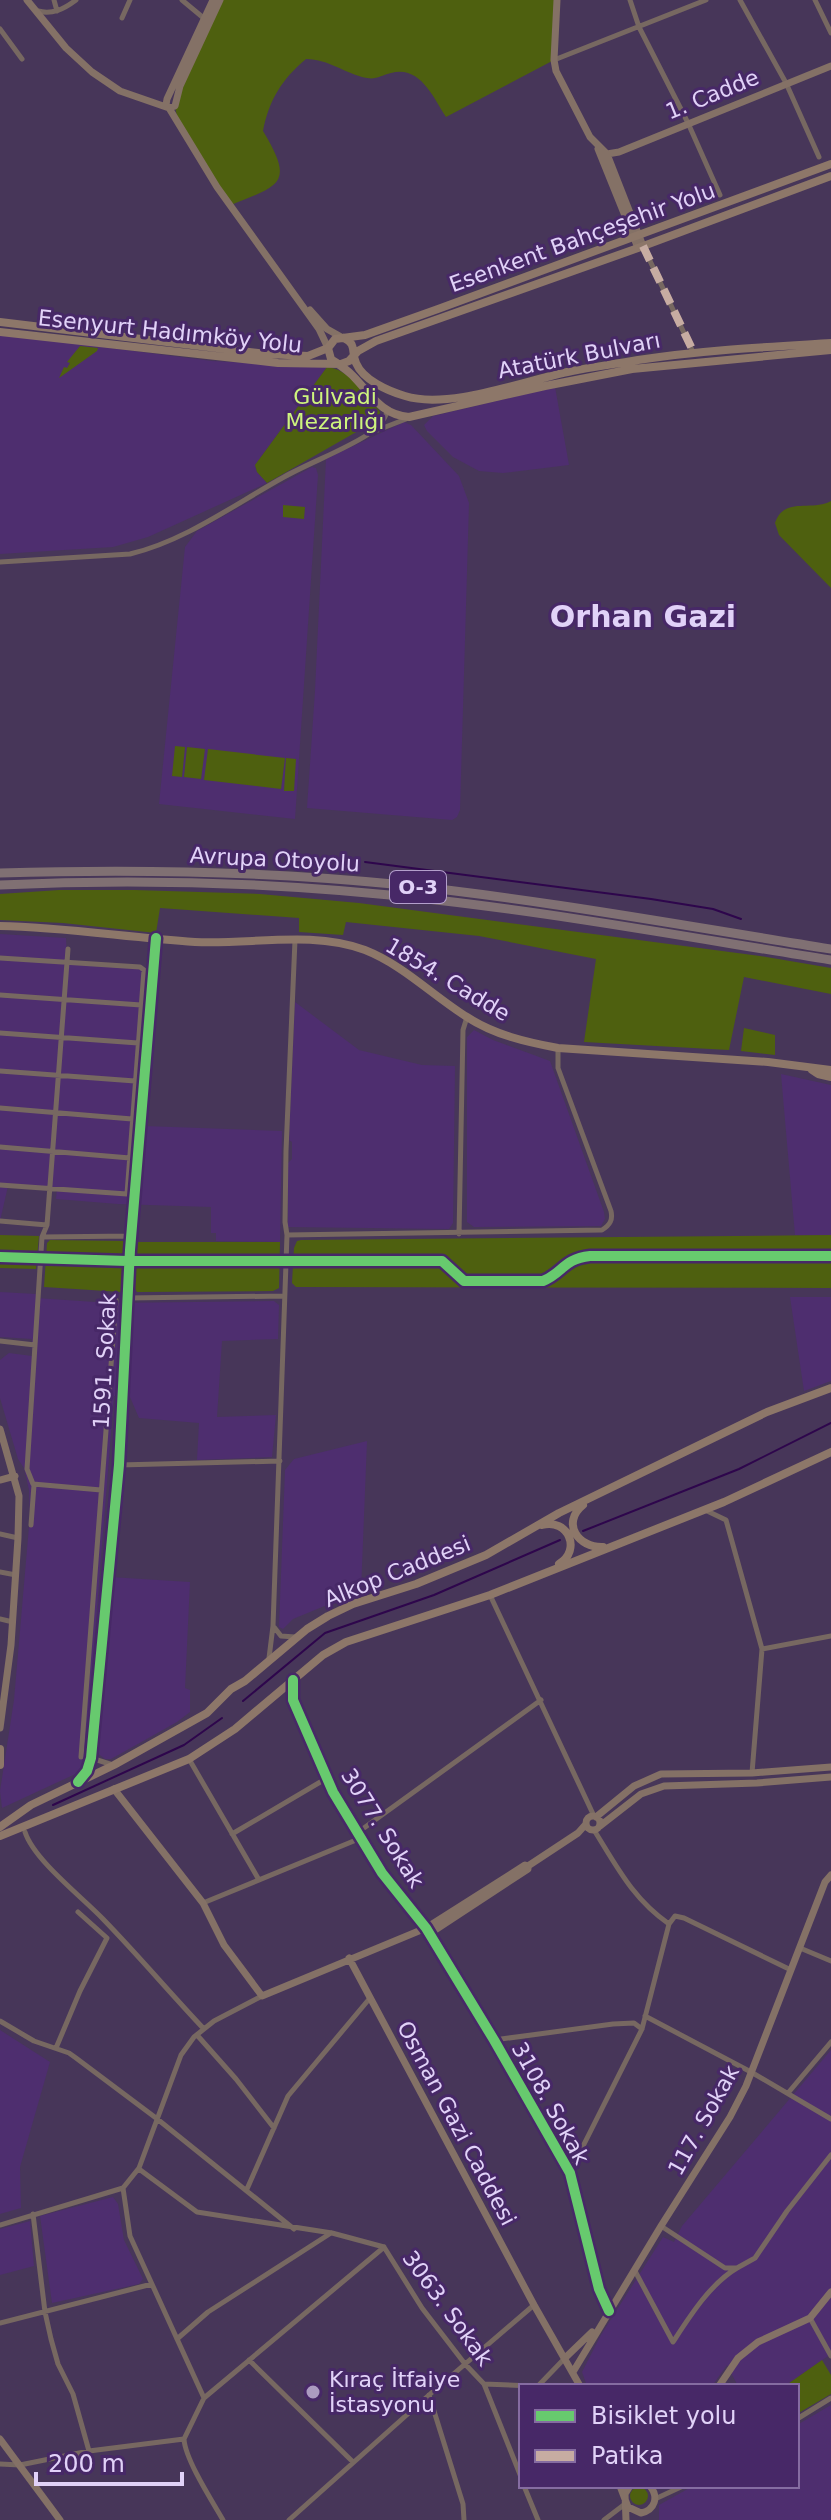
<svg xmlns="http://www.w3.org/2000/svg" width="831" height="2520" font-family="'DejaVu Sans',sans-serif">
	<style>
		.built { fill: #4e2e6f }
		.green { fill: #4e600f }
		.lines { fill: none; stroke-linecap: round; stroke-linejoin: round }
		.stream { stroke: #2e064c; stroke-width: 2 }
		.street { stroke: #776861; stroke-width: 5 }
		.secondary { stroke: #847166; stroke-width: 7 }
		.primary { stroke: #8d7769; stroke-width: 8 }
		.highway { stroke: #807073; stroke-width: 9 }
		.quiet { stroke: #c7aca2; stroke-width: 8; stroke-dasharray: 16 8; stroke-linecap: butt }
		.cycleway-casing { stroke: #472867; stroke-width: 15 }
		.cycleway { stroke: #67ca6e; stroke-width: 10 }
		.poi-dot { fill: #ab9bc0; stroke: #472867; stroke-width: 3 }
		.labels { text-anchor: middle; stroke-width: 6; stroke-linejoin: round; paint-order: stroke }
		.shield { fill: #472867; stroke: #b39fcc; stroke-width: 2 }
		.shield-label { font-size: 20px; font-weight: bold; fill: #e1d2f8 }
		.street-label { font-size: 22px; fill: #e1d2f8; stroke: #472867 }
		.park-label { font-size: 22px; fill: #cef47d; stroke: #472867 }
		.poi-label { font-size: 22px; fill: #e1d2f8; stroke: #472867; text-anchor: start }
		.district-label { font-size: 30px; font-weight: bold; fill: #e1d2f8; stroke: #472867 }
	</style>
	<rect width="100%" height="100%" fill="#473659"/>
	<!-- built -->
	<path class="built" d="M0,334L212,361L327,367L255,465L257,472L267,483L148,537L113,547L0,554Z
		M555,387L569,465L503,473L479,471L453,457L427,431L424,425L433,416Z
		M404,422L411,425L459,476L469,503L460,810L457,817L452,820L307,808L315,691L326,459Z
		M312,467L316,468L318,475L295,819L159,804L185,547L197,531Z
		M0,934L66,938L67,961L140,967L144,970L133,1119L144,1126L282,1131L280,1242L216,1241V1233H211V1207L118,1204L56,1199L57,1189L8,1186L0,1221Z
		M295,1002L359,1050L422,1065L455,1066L453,1223L449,1229L288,1227V1163L292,1159V1142L289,1140Z
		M474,1030L493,1040L550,1061L604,1212L605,1219L601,1226L474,1227L467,1222V1037Z
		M781,1074L831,1085V1235H795Z
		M0,1292L36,1294V1298L110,1303L274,1301L279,1305L278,1339L222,1341L217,1417L276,1415L272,1457L197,1460L199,1423L139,1418L130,1397L114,1396L84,1770L2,1808L0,1791L14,1700L30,1515L29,1490L24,1468L18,1459L0,1398V1360L9,1353L32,1356V1339L0,1337Z
		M790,1297H831V1381L804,1391Z
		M367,1441L361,1591L293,1619L283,1629L279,1627L285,1470L294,1459Z
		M110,1577L190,1582L185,1688L190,1690V1712L177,1722L111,1759H105L97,1753V1744Z
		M0,2030L50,2062L20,2167L21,2208L0,2214Z
		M831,2050V2354L785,2386H738L727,2365L712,2386H587L582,2372L601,2335L663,2237L674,2242L682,2226Z
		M113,2197L118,2204L124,2240L143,2279L139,2284L52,2303L40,2216Z
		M30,2221L34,2266L0,2275V2229Z
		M831,2405V2520H659V2505L693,2486H797V2425Z"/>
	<!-- green -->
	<path class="green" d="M220,0H557L554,60L446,117C433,97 420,65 391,73C382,75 376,80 367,78C345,74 329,59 306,59C282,79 269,100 263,131C295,184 280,185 231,205L178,122L175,106Z
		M80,346L98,348L97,351L59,378L64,367L67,368L70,363L67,362Z
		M327,367C349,369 364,394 378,409L380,412L379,419L267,483L257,472L255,465Z
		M831,501V588L779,535L775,523C784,496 811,512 831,501Z
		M283,505L305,507L304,519L283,517Z
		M175,746L185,747L182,777L172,776Z
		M187,747L205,749L201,779L184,777Z
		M208,749L285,758L281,789L204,780Z
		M286,758L296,759L294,791H284Z
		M59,890H135L260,894L359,903L760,956L831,968V994L744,977L729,1050L584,1042L596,959L479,936L346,922L343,935L299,932V918L160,908L156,933L63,923L0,920V894Z
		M744,1028L775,1035V1055L741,1051Z
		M0,1235L39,1236L36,1269L0,1268Z
		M831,1235V1288L296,1287L292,1283L294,1248L297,1241L301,1240Z
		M50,1240L124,1241L126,1247L122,1292L44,1287L47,1243Z
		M137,1242H280L279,1288L273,1291L137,1292L134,1287Z
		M822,2360L831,2375V2394L797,2414V2386H785Z
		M630 2496a9 9 0 1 1 18 0a9 9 0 1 1-18 0Z"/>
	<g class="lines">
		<!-- stream -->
		<path class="stream" d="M365,862L651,899L713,909L741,919
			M583,1531L739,1469L831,1423
			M243,1701L325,1633L434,1595L560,1540
			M53,1805L184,1745L222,1718"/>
		<!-- street -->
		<path class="street" d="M54,0L57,11
			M182,0L206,20
			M630,0L639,27L688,123L720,195
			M740,0L786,83L819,157
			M815,0L831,33
			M38,11C52,15 64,9 76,0
			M122,18L130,0
			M0,29L22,59
			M554,60L706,0
			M643,246L693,352
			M370,433L406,419
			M0,562L130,554C185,541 235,504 284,477C309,463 344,450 367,435C375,429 384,422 387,412
			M68,949L47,1225L42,1237L27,1469L33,1484L101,1490
			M0,958L140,967L144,970L127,1194L0,1185
			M0,995L141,1005
			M0,1033L138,1043
			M0,1071L135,1081
			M0,1108L132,1119
			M0,1147L130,1158
			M0,1221L47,1225
			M459,1234L463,1030L467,1017
			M287,1235L602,1230C610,1225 613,1220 611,1211L558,1068V1048
			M42,1237L131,1236
			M127,1298L284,1296
			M0,1341L35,1345
			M119,1465L280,1461
			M705,1510L726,1520L762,1649L752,1773
			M31,1525L34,1485
			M0,1534L18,1538
			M0,1572L16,1575
			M490,1595L594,1816
			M0,1619L13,1622
			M274,1627L281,1636L295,1637
			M762,1649L831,1636
			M269,1658L273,1626L287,1235L285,1222L286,1151L295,940
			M293,1683V1700L333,1792L382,1873L426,1928L494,2040L570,2173L599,2289L609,2311
			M81,1757L116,1300
			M91,1758L113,1765
			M189,1759L259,1880
			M81,1778L87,1771L91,1758L119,1465L130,1250L156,938
			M594,1830C617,1867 633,1899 669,1924
			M25,1832C34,1860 82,1897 103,1919C138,1955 170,1993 204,2029
			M357,1833L541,1700
			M232,1834L327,1778
			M203,1903L361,1838
			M800,1948L831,1961
			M645,2016L751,2072L831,2119
			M0,2021L34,2041L69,2053L76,2058L156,2118L294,2229
			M197,2035L236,2079L274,2128
			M494,2040L613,2024L634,2023L642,2029
			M56,2048L80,1991L107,1938L78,1912
			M788,2093L831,2042
			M139,2169L197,2212L332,2233L384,2247
			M570,2172L642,2029L669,1924L675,1916L684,1918L791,1970
			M123,2188L130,2236L204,2398L184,2439
			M247,2189L288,2096L370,1998
			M33,2214L45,2312L51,2339L58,2364L73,2394L89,2451
			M0,2225L123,2188L139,2168L181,2055L194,2037L214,2021L262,1996
			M661,2226L725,2268H737L755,2258L787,2211L831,2155
			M384,2247L422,2308L465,2364L484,2384L521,2477
			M635,2271L673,2342C690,2316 710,2284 737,2268
			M810,2318L831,2356
			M0,2323L152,2284
			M177,2339L208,2312L331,2233
			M249,2360L353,2462
			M484,2384L533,2386
			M538,2386L565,2358
			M429,2395L463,2504L464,2520
			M204,2398L383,2248
			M797,2419L831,2398
			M184,2439C185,2459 212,2501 223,2520
			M0,2464L20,2465L89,2451L184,2439
			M524,2486L538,2520
			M655,2499L683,2486
			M289,2520L429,2395L534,2305
			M604,2520L625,2504"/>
		<!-- secondary -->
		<path class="secondary" d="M27,0L66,48L92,72L120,91L169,108L217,187L319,329L328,348
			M213,0L167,99L166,105L169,108L175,106L180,86L220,0
			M557,0L554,60L556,71L590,137L607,154L643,246
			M598,149L638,248
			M607,154L619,152L831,66
			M310,310L327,329L343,338
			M0,1429L19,1496L18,1538L11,1645L0,1728
			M0,1480L15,1476
			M114,1789L203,1903L224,1945L262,1996L426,1928L525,1865L528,1866
			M586 1823a7 7 0 1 1 14 0a7 7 0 1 1-14 0Z
			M596,1817L634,1786L661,1774L752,1773L831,1767
			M600,1826L641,1794L664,1786L757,1783L831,1777
			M426,1928L432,1932L528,1869V1866L578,1833L586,1824
			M349,1958L534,2305L580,2386
			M565,2358L592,2332
			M573,2372L661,2226L730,2117L746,2086L825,1882L831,1875
			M719,2386L738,2358L758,2342L810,2318L831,2292
			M0,2439L60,2520
			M620,2486L628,2507L641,2513C655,2510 659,2497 650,2486
			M626,2520L625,2494L630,2486"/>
		<!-- primary -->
		<path class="primary" d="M0,322L267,354L308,356L328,348L335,339L365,335L438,309L831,164
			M0,332L278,363L341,364L349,361L358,351L376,341L638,248L831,176
			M344,338C357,344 351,352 356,363C363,380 388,391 405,396C449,410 526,380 572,371C593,367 616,364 638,360C702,350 766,347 831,343
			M328,348L331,359C338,364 346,369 352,375C370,393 381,415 409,417L545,386L632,369L831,350
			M0,926C65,927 129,938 195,942C250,945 312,930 365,950C403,965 432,995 467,1017C495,1035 526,1042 558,1048L768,1062L831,1070
			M812,1070L818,1074L831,1077
			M583,1505C561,1523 578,1548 603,1547
			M542,1525C568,1518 582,1550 559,1564
			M0,1749V1765
			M0,1827L31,1805L114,1765L207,1713L231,1689L245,1681L307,1629L328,1616L353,1604L416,1584L486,1555L559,1513L767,1412L831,1388
			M0,1836L189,1759L235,1729L323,1655L346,1642L490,1595L724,1502L831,1452"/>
		<!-- highway -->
		<path class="highway" d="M0,873C131,869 263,871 393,884C540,899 686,926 831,949
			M0,885C145,878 291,883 436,900C568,915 699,939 831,960"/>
		<!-- quiet -->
		<path class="quiet" d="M643,246L694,353"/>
		<!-- cycleway casing -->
		<g class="cycleway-casing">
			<path id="cycleway" d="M0,1257L127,1261H442L464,1281H543C563,1273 563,1259 590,1256H831
				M293,1680V1700L333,1792L382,1873L426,1928L494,2040L570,2173L599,2289L609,2311
				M78,1782L87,1771L91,1758L119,1465L130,1250L156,938"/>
		</g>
		<!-- cycleway -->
		<use href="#cycleway" class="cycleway"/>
	</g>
	<!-- markers -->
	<circle class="poi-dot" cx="313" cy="2392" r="8"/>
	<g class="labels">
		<!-- shield labels -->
		<rect class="shield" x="390" y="871" width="56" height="32" rx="6"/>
		<g class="shield-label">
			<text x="418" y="894">O-3</text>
		</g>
		<!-- street labels -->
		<g class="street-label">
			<text transform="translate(712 94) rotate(-22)" y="8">1. Cadde</text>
			<text transform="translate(582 237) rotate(-20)" y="8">Esenkent Bahçeşehir Yolu</text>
			<text transform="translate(170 331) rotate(6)" y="8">Esenyurt Hadımköy Yolu</text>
			<text transform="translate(579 355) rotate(-11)" y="8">Atatürk Bulvarı</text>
			<text transform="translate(275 859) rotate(3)" y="8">Avrupa Otoyolu</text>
			<text transform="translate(448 979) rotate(31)" y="8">1854. Cadde</text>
			<text transform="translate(104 1361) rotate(-87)" y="8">1591. Sokak</text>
			<text transform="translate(397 1571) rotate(-22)" y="8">Alkop Caddesi</text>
			<text transform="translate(383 1828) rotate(58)" y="8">3077. Sokak</text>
			<text transform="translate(551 2103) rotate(61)" y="8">3108. Sokak</text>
			<text transform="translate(703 2120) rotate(-61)" y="8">117. Sokak</text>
			<text transform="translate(457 2123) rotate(62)" y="8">Osman Gazi Caddesi</text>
			<text transform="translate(448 2308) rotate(54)" y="8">3063. Sokak</text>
		</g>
		<!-- park labels -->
		<g class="park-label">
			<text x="335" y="404">Gülvadi<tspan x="335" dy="25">Mezarlığı</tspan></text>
		</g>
		<!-- poi labels -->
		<g class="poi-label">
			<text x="329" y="2387">Kıraç İtfaiye<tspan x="329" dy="25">İstasyonu</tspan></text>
		</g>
		<!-- district labels -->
		<g class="district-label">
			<text x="643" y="627">Orhan Gazi</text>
		</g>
	</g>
	<!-- legend -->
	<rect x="519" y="2384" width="280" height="104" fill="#472867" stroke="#856ca1" stroke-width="2"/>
	<rect x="535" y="2410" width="40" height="12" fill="#67ca6e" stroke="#856ca1" stroke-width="2"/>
	<text x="591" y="2424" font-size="24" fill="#e1d2f8">Bisiklet yolu</text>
	<rect x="535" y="2450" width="40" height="12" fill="#c7aca2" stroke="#856ca1" stroke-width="2"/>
	<text x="591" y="2464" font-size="24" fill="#e1d2f8">Patika</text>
	<!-- scale -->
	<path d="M36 2472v12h146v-12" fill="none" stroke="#e1d2f8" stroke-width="4"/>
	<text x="48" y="2472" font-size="24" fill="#e1d2f8" stroke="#472867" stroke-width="6" paint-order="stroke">200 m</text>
</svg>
